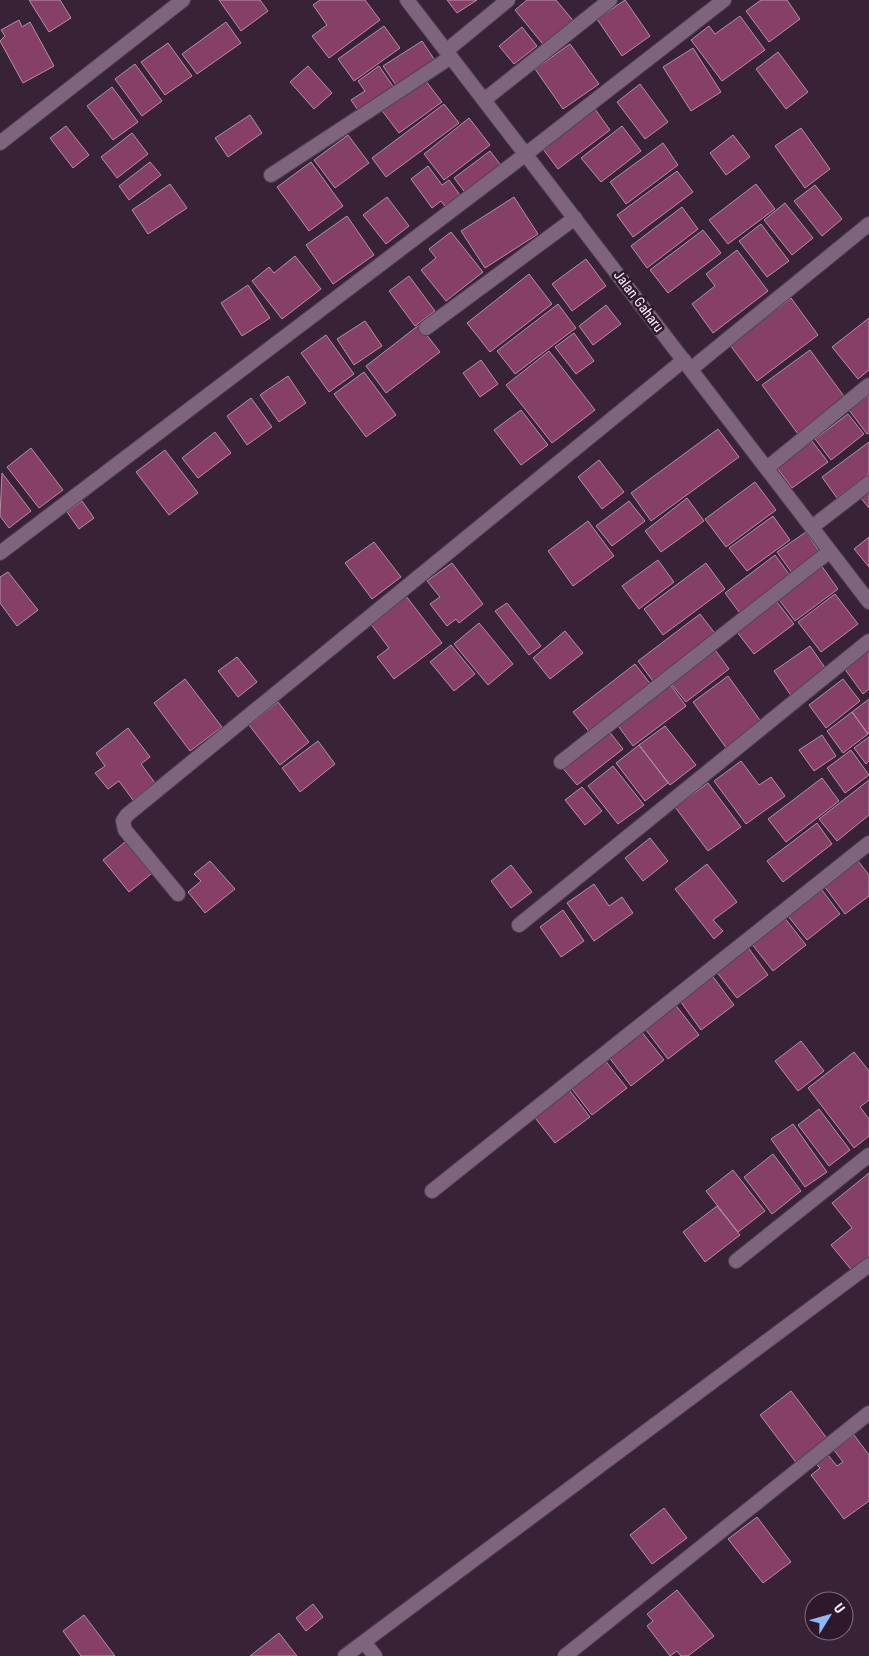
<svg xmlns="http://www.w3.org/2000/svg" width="869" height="1656" font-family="'Roboto Condensed',sans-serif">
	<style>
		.building { fill: #864068; stroke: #b491a3 }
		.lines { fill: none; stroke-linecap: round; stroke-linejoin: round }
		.minor-casing { stroke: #544152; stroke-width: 16 }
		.minor { stroke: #7e657c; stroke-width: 14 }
		.labels { text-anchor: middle; stroke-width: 5; stroke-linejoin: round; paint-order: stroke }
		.street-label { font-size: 14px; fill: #fdeefb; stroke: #2d182c }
	</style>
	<rect width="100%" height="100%" fill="#382236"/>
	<!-- building -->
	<path class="building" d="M29,0H60L71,18L49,32Z
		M219,0H260L268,11L241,31Z
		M320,0H365L380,20L329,58L312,36L327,25L313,5Z
		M447,0H477L457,13Z
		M527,0H556L576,24L546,48L515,10Z
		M625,0L650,36L622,56L597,19Z
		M761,0H787L800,19L769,42L746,11Z
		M740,16L765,50L722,81L691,40L709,26L715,34Z
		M19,20L22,27L30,22L54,66L23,83L0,41L5,36L1,30Z
		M226,22L241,43L197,74L182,54Z
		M384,26L400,48L354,81L338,59Z
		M522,27L537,46L514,64L499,46Z
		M422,41L436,62L398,88L383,66Z
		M168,43L192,76L165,95L141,62Z
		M570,44L599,84L563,109L535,69Z
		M693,48L721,92L691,111L663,67Z
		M778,52L808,92L786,109L756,69Z
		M135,64L162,101L142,116L115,79Z
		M308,66L332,93L314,109L290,82Z
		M379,66L395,89L360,113L351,100L365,91L358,81Z
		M422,76L442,102L399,133L380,108Z
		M640,84L668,122L645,139L617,102Z
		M112,87L138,122L113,140L87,106Z
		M444,104L459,123L386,177L372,158Z
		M595,109L610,130L558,169L543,149Z
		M250,115L262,133L228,157L215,138Z
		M469,118L490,145L444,180L424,154Z
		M66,126L89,155L73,168L50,138Z
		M622,126L641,151L601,182L581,158Z
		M801,128L830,169L805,188L775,146Z
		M132,133L148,154L117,178L101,157Z
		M348,135L369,163L335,188L314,160Z
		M733,135L750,157L726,175L710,153Z
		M663,143L678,165L626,204L610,182Z
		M490,151L503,168L467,195L454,178Z
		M150,162L161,175L129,200L119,186Z
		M311,162L343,206L309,231L277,187Z
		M428,166L442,185L449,180L463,199L448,210L441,201L432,208L411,179Z
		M677,171L693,192L633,237L617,215Z
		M170,184L187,208L148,234L132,210Z
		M756,184L775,209L728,244L709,220Z
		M815,185L842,219L822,236L794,201Z
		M387,197L409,226L386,244L363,215Z
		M514,197L538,234L485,268L461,231Z
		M785,203L813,238L792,255L764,220Z
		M682,207L698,229L647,268L631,246Z
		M347,216L374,255L333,284L306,245Z
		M761,224L789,261L767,277L739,241Z
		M703,230L721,253L668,293L650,270Z
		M451,232L483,272L446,301L421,270L436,258L429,249Z
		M737,250L768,291L713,333L692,304L715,286L706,274Z
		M295,256L321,289L282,319L252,281L269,267L274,273Z
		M586,259L606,286L572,311L552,284Z
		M529,274L552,304L490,352L467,323Z
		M409,276L435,311L415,326L389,291Z
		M248,285L270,318L242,336L221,303Z
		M791,298L818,335L757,381L730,345Z
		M558,304L576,328L515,374L497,351Z
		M606,305L621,324L593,345L579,326Z
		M869,318V370L858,379L832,347Z
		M365,321L382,346L354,365L337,339Z
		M419,325L440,352L386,393L366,366Z
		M574,333L594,361L576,374L555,347Z
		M326,335L354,374L329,392L301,353Z
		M810,350L846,399L798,434L762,385Z
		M549,351L595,410L552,443L506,385Z
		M481,360L498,384L480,397L463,373Z
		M364,372L396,415L366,437L334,394Z
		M288,376L306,403L279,422L260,395Z
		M869,395V433L867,434L849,410Z
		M251,398L272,427L247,445L227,416Z
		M521,410L548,445L521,465L494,430Z
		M848,414L864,434L831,460L815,439Z
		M718,429L739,457L651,521L631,493Z
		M215,432L231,453L198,478L182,458Z
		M812,441L828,462L792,488L777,468Z
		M869,442V474L837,498L822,477Z
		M31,448L63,490L39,508L7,467Z
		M165,450L198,493L169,515L136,472Z
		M599,460L624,492L602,509L578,477Z
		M2,473L31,511L9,528L0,516Z
		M755,482L776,510L726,547L705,519Z
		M869,490V508L860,497Z
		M687,498L704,521L661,552L645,531Z
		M82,501L94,518L79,529L67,512Z
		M629,501L645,521L612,546L596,526Z
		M773,516L790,540L747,571L729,548Z
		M588,521L614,556L573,586L548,551Z
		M806,532L821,554L792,573L777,552Z
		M869,537V567L854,549Z
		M374,542L401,577L372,599L345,563Z
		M775,555L792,578L742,616L725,593Z
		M658,560L674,582L639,609L622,586Z
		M452,563L483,604L459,623L456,619L447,626L430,604L440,597L427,581Z
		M706,563L725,589L663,635L644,609Z
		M821,565L838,589L795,621L777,597Z
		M8,572L38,610L17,626L0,603V577Z
		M835,594L858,624L821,652L798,622Z
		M406,596L442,643L394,679L377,657L389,648L370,623Z
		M777,602L794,624L754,654L737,632Z
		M507,603L541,646L529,655L495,611Z
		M700,614L717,636L655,684L638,661Z
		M479,623L513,664L488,685L454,644Z
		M565,631L583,653L550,679L533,658Z
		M451,645L475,674L454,691L430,662Z
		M810,646L828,672L792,697L774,671Z
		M713,647L729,669L686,702L669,681Z
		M869,650V689L863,694L844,668Z
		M237,657L257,682L238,697L218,671Z
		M635,664L652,686L591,734L573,712Z
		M728,676L762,723L727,749L693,702Z
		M185,679L222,727L190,751L154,703Z
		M843,679L860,701L826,728L809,705Z
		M669,683L686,706L633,746L616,723Z
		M869,699V733L868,734L852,712Z
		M278,702L309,742L280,765L249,725Z
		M852,712L868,734L843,753L827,731Z
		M665,726L696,765L670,785L639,745Z
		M128,728L150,757L141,764L155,783L133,800L119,781L108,789L95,773L105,766L96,753Z
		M608,730L623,749L577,785L561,766Z
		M822,735L836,756L814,771L799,750Z
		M869,737V761L866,764L854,748Z
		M318,741L335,764L300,792L282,768Z
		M639,745L668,783L645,801L616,763Z
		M851,750L869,775L845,793L827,768Z
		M741,761L759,785L771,777L785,796L746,824L714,781Z
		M613,766L644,805L618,824L588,786Z
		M822,778L839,801L786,842L768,819Z
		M869,780V815L837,841L819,819Z
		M708,783L741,827L708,851L675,807Z
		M582,787L602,811L585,825L565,800Z
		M817,823L832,844L783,882L767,861Z
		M130,838L156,870L129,892L103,860Z
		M650,838L668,861L643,881L625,858Z
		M210,861L235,889L205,913L188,892L201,881L194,874Z
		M858,861L869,875V896L845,914L824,886Z
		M707,864L737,902L713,920L723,931L714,939L675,889Z
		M511,865L532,892L511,908L491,881Z
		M594,884L609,906L622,897L633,913L594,941L567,903Z
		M822,890L840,914L807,940L788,916Z
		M563,910L584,941L561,957L540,927Z
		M784,917L806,945L773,971L751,943Z
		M747,946L768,975L737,998L715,970Z
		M711,974L734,1005L701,1030L678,998Z
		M674,1003L699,1035L668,1059L643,1026Z
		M641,1031L664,1060L631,1086L608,1056Z
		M801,1041L824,1071L798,1091L775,1061Z
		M854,1052L869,1071V1100L860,1107L869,1119V1136L854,1148L808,1088Z
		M604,1059L627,1088L592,1115L569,1085Z
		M567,1087L590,1117L555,1143L532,1114Z
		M819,1109L850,1150L829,1166L798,1125Z
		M793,1124L827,1172L805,1187L771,1139Z
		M773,1154L801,1191L772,1214L744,1177Z
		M733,1170L765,1211L738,1232L706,1191Z
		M869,1173V1261L854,1273L831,1245L852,1228L832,1203Z
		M717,1206L740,1235L705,1262L683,1232Z
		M791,1391L829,1441L798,1465L760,1415Z
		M854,1435L869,1455V1501L844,1519L811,1475L820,1468L816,1464L828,1455L837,1466L843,1462L834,1450Z
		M664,1508L687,1538L652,1564L630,1535Z
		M757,1517L791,1562L763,1583L728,1539Z
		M677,1590L714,1636L688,1656H681L677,1651L670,1656L647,1626L653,1621L647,1614Z
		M313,1604L323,1617L306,1631L296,1618Z
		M84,1615L115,1656H81L63,1631Z
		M279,1633L297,1656H250Z"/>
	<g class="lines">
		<!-- minor casing -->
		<g class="minor-casing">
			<path id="minor" d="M407,0L869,602
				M446,51L508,0
				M484,100L610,0
				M0,143L183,0
				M271,175L451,57
				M426,328L575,218
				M691,369L869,224
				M767,468L869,385
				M812,527L869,483
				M0,553L526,154L724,0
				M561,762L830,551
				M178,894L125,830L123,821L127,815L684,360
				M519,925L869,641
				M432,1191L869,843
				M736,1261L869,1155
				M364,1642L375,1656
				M345,1656L869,1265
				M565,1656L869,1413"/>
		</g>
		<!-- minor -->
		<use href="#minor" class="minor"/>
	</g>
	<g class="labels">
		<!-- street labels -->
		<g class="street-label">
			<text transform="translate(639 301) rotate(53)" y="5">Jalan Gaharu</text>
		</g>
	</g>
	<!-- north arrow -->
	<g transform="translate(829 1616) rotate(53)"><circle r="24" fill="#2d182c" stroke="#806e7f"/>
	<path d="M0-4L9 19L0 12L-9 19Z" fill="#8eb9fc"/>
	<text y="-8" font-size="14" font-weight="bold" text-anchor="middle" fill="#fdeefb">U</text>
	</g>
</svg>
